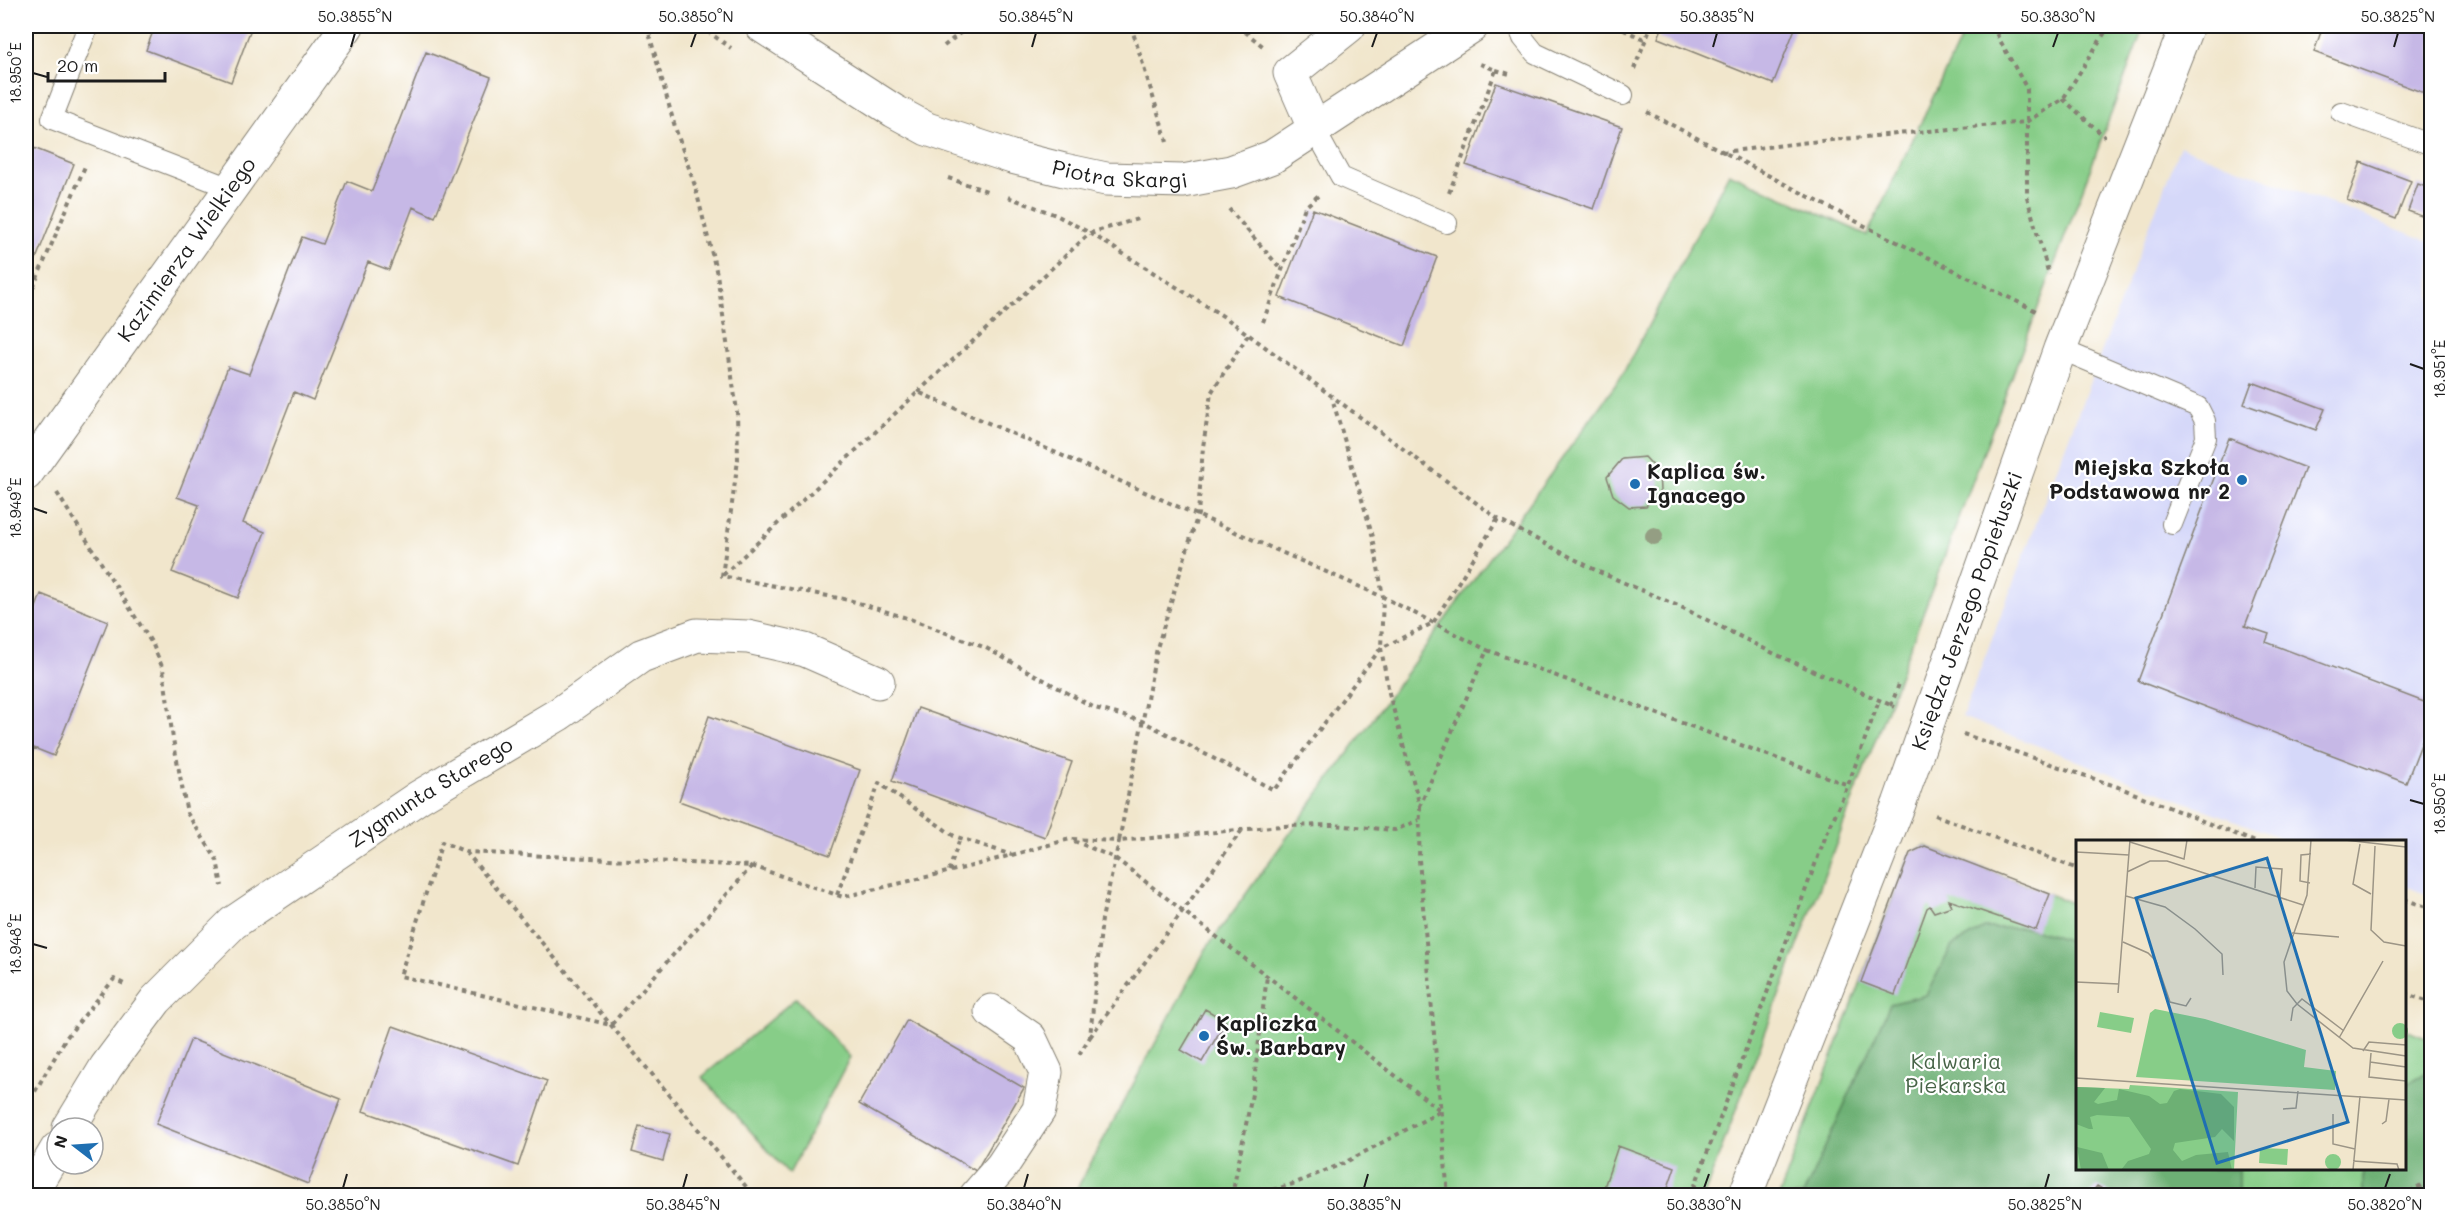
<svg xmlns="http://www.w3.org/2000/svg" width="2457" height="1221" font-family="Mali,sans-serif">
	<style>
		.built { fill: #d5d8f9 }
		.green { fill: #87cd88; stroke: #527452; stroke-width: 1.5 }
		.forest { fill: #6db074; stroke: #446648; stroke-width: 1.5 }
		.building { fill: #c6b8e6 }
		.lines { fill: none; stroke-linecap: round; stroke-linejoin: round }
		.service-casing { stroke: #868174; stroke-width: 22 }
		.minor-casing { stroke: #868174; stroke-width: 35 }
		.path { stroke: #868174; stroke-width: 4; stroke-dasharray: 4.5 4.5; stroke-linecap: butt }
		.service { stroke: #fff; stroke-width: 20 }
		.minor { stroke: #fff; stroke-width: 33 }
		.tree { fill: #949e83 }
		.ticks { fill: none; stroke: #1c1c1c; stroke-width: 2 }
		.poi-dot { fill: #1f6fb2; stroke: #fff; stroke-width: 2 }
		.labels { text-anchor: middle; stroke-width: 4.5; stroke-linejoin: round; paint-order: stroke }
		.street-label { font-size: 21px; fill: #1c1c1c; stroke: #fff }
		.poi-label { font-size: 21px; font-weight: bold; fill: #1c1c1c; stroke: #fff; text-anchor: start }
		.park-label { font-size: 21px; fill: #476347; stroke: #fff }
		.inset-road { fill: none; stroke: #9c9586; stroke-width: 1.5 }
		.view { fill: #1f6fb2; fill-opacity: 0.15; stroke: #1f6fb2; stroke-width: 3 }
		.inset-edge { fill: none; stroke: #1c1c1c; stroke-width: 3 }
		.neatline { fill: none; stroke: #1c1c1c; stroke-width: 2 }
		.ticks-label { font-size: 15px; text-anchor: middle; fill: #1c1c1c }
	</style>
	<rect width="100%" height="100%" fill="#fff"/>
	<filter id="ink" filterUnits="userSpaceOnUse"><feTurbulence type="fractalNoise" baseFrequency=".0167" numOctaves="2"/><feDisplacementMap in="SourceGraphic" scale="12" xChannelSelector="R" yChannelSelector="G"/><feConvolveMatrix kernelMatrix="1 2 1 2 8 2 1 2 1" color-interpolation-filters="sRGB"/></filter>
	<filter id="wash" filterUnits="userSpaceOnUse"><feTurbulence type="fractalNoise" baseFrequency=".008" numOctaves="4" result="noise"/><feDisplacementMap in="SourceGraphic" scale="24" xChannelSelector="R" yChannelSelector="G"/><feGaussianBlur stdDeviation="1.35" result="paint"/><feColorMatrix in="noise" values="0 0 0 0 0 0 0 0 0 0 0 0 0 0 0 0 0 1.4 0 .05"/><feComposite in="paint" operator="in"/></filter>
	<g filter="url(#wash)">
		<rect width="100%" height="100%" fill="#f1e6cc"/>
		<!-- built -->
		<path class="built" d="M2180,146L2431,242V896L2405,886L2404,842L2289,841L1962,717Z"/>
		<!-- green -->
		<path class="green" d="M1967,26H2135L2143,29L1704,1195L1073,1196L1206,949L1621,377L1729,173L1867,235Z
			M1925,846L2077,905L2078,1168H2404L2405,1030L2431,1040V1195L1779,1196L1910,853Z
			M796,998L850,1057L789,1174L702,1077Z"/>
		<!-- forest -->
		<path class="forest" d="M1984,928H2030L2077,943L2078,1168L2239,1169V1195L1803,1196L1890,1004L1926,995L1952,946Z
			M2425,1073L2431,1074V1195H2363V1169L2404,1168L2405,1086Z"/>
		<g id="blocks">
			<!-- building -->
			<path class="building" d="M155,26H252L231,82L146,50Z
				M1663,26H1796L1773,84L1658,38Z
				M2323,26H2432V96L2314,52Z
				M426,52L491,77L435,217L413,207L389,270L368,262L313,400L294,392L243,523L265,532L238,598L172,572L199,505L177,497L228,367L249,374L302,237L322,244L347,181L372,191Z
				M1496,83L1622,127L1594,209L1466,165Z
				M26,145L74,164L26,284Z
				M2361,162L2411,181L2396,219L2347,200Z
				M2418,184L2432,189V220L2408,211Z
				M1313,209L1437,257L1404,346L1279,297Z
				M2252,382L2325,409L2316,430L2244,404Z
				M2229,438L2305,468L2245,626L2269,634L2266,642L2432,705V716L2406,783L2138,681Z
				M1645,457L1659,472L1660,491L1646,506L1629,507L1613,495L1607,477L1622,459Z
				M41,594L108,621L54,756L34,748L26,769V634Z
				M918,708L1072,762L1045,837L892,781Z
				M709,716L860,770L830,855L679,801Z
				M1925,846L2050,894L2036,930L1949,900L1952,906L1934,912L1930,906L1927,908L1895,995L1861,982L1910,853Z
				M1205,1009L1226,1021L1202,1062L1181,1050Z
				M907,1020L1024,1088L976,1171L859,1104Z
				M393,1026L547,1081L518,1166L363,1111Z
				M191,1039L341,1099L308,1184L156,1124Z
				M639,1126L670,1134L663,1161L632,1152Z
				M1618,1146L1675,1167L1665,1196H1601Z
				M2097,1186L2114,1196H2089Z"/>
		</g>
	</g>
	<g filter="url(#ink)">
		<use href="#blocks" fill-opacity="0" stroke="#868174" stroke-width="1.5"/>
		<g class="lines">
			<!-- service casing -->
			<g class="service-casing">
				<path id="service" d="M88,26L52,119L230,188
					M1518,26L1523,38L1535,53L1623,95
					M2341,112L2432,145
					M1315,130L1341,177L1447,223
					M2060,349L2198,407L2205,421L2206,438L2172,524"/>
			</g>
			<!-- minor casing -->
			<g class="minor-casing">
				<g id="minor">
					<path id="s1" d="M762,26L894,111L927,129L1012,157L1064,170L1106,179L1183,181L1231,172L1272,157L1472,26"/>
					<path d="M1315,130L1290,73L1349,26"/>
					<path id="s2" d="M26,474L347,26"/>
					<path id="s3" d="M69,1128L106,1067L156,1000L233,923L419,797L559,714L641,656L697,635L748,637L805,650L878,682"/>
					<path d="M29,1196L57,1149"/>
					<path d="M976,1196L1002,1166L1039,1110L1046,1072L1030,1038L991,1011"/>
					<path id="s4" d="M1745,1196L1899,804L2060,349L2187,26"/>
				</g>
			</g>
			<!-- path -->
			<path class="path" d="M647,26L675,127L695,186L717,274L737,411L738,460L722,576L849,600L910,619L986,648L1095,708L1142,721L1274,790L1381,648L1383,597L1373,537L1332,398
				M700,26L731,48
				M1131,26L1168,145
				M1238,26L1265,48
				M1615,26L1646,40
				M1992,26L2027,89V197L2049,275
				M944,46L969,26
				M1634,69L1651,26
				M1496,70L1513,75
				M2063,99L2105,137
				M1647,112L1865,226L2036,311
				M1722,152L1810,142L2026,122L2063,99L2109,26
				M948,178L987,191
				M1449,193L1496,70L1480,64
				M1008,197L1056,215L1090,233L1226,318L1498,519L1599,572L1683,608L1775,654L1895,707
				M1229,209L1281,269
				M26,304L86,164
				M1263,322L1305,207L1319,195
				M1248,335L1211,393L1203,447L1198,514L1157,648L1119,841L1281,826L1332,825L1395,830L1419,820
				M918,392L1090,233L1141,218
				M57,493L153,645L163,669L173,739L187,813L217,860L222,886
				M1498,519L1433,623L1381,648L1389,693L1420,806L1487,650L1848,785
				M723,575L918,392L1383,597L1487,650
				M1891,706L1899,684
				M1963,734L2118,787L2255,842
				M1420,806L1419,860L1448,1196
				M1935,815L2078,869
				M1074,841L1115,858L1441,1111L1344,1163L1293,1184L1251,1196
				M466,852L754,1196
				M752,866L611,1025L400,976L442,842L466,852L752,866L843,897L968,867L1070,839L1119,841L1102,919L1090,1037L1078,1056
				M949,871L960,838
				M837,895L879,783L954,836L1012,855
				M2404,899L2432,909
				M2404,993L2432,1003
				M1090,1037L1242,830
				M26,1107L66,1038L114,979L124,984
				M1232,1196L1253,1089L1267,976
				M1691,1196L1825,838L1848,785L1879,701
				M2401,1196L2432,1181"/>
			<!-- service -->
			<use href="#service" class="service"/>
			<!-- minor -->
			<use href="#minor" class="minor"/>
		</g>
		<!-- trees -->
		<circle class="tree" cx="1654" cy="536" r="9"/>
	</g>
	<!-- ticks -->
	<path class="ticks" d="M351,47L355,33M691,47L696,33M1032,47L1036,33M1372,47L1377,33M1713,47L1717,33M2053,47L2058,33M2394,47L2398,33M33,73L47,77M2410,364L2424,369M33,508L47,513M2410,800L2424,804M33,944L47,948M343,1188L347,1174M683,1188L687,1174M1024,1188L1028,1174M1364,1188L1368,1174M1704,1188L1709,1174M2045,1188L2049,1174M2385,1188L2390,1174"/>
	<!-- markers -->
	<g class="poi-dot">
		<circle cx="2242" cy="480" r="6"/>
		<circle cx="1635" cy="484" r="6"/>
		<circle cx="1204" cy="1036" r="6"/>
	</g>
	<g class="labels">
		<!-- street labels -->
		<g class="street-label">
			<text dy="7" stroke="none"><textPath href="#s1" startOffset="394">Piotra Skargi</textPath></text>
			<text dy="7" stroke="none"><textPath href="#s2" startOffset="276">Kazimierza Wielkiego</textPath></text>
			<text dy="7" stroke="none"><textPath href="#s4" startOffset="626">Księdza Jerzego Popiełuszki</textPath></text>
			<text dy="7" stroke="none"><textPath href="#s3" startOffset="501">Zygmunta Starego</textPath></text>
		</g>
		<!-- poi labels -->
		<g class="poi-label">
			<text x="2230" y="475" text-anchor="end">Miejska Szkoła<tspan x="2230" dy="24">Podstawowa nr 2</tspan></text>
			<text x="1647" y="479">Kaplica św.<tspan x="1647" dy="24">Ignacego</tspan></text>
			<text x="1216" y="1031">Kapliczka<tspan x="1216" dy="24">Św. Barbary</tspan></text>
		</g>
		<!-- park labels -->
		<g class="park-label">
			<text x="1956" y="1069">Kalwaria<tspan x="1956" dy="24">Piekarska</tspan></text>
		</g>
	</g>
	<!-- overview -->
	<g transform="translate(2076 840)">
		<rect width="330" height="330" fill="#f1e6cc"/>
		<path d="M79,169L129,179L230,210L228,227L260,231L259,250L60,237L74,173ZM24,172L58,178L55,193L21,187ZM316 191a8 8 0 1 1 16 0a8 8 0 1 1-16 0ZM54,245L162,252L158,330H0V247L53,249ZM184,308L212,309L211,325L183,323ZM249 322a8 8 0 1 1 16 0a8 8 0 1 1-16 0Z" fill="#87cd88"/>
		<path d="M0,247L29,248L18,262L22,264L41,260L43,249L73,256L84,264L91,263L98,251L104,249L145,254L158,267V301L146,289L139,297L99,303L97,310L106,321L120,315L152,312L156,330H45L52,321L73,314L75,309L53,277L21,275L14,277L17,289H13L0,284ZM1,307L26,313L33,330H5Z" fill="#6db074"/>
		<path class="inset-road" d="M235,0L231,55L208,122L211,151L221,164L277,208L330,216M269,0L330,7M54,2L108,19L111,0M284,4L277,44L295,54M299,6L295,90L308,102L330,106M0,12L53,15M51,32L74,21H91L227,65M234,43L224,41L225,15L235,14M179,48L180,27L206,29L204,57M50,56L89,67L119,89L146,114L147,135M216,93L263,97M47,102L72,113L80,121L94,162L110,166L115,158M0,142L43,144M42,153L54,0M215,181L217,168L226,159L268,191M263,198L307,121M287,211L293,202L330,205M295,213L293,237L330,241M294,222L330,227M0,238L330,260M207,269L220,268L222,251M257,274V304L279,309M306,284L310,281L313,259M277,321L321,324L323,330M277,330L284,256"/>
		<path class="view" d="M191,18L272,282L141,323L60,58Z"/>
		<rect width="330" height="330" class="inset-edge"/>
	</g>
	<!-- margin -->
	<rect width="2457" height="1221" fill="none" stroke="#fff" stroke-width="66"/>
	<!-- north arrow -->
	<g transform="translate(75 1146) rotate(287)"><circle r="28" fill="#ffffff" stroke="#a4a4a4" stroke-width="1.5"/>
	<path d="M0-4.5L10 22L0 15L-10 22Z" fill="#1f6fb2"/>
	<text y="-9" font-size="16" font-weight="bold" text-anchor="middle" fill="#1c1c1c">N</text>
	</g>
	<!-- scale -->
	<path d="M48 72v9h117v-9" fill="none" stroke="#1c1c1c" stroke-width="3"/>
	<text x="57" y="72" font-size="18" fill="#1c1c1c" stroke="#ffffff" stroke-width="4.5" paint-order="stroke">20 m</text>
	<rect x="33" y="33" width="2391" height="1155" class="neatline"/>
	<g class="ticks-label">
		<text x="355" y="22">50.3855°N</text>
		<text x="696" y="22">50.3850°N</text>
		<text x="1036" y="22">50.3845°N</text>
		<text x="1377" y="22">50.3840°N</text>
		<text x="1717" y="22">50.3835°N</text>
		<text x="2058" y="22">50.3830°N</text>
		<text x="2398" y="22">50.3825°N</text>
		<text transform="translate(16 73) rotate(-90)" y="5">18.950°E</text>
		<text transform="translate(2440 369) rotate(-90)" y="5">18.951°E</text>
		<text transform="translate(16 508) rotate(-90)" y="5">18.949°E</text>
		<text transform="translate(2440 804) rotate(-90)" y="5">18.950°E</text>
		<text transform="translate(16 944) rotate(-90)" y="5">18.948°E</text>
		<text x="343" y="1210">50.3850°N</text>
		<text x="683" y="1210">50.3845°N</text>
		<text x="1024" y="1210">50.3840°N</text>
		<text x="1364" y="1210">50.3835°N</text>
		<text x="1704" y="1210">50.3830°N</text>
		<text x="2045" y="1210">50.3825°N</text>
		<text x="2385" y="1210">50.3820°N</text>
	</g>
</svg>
